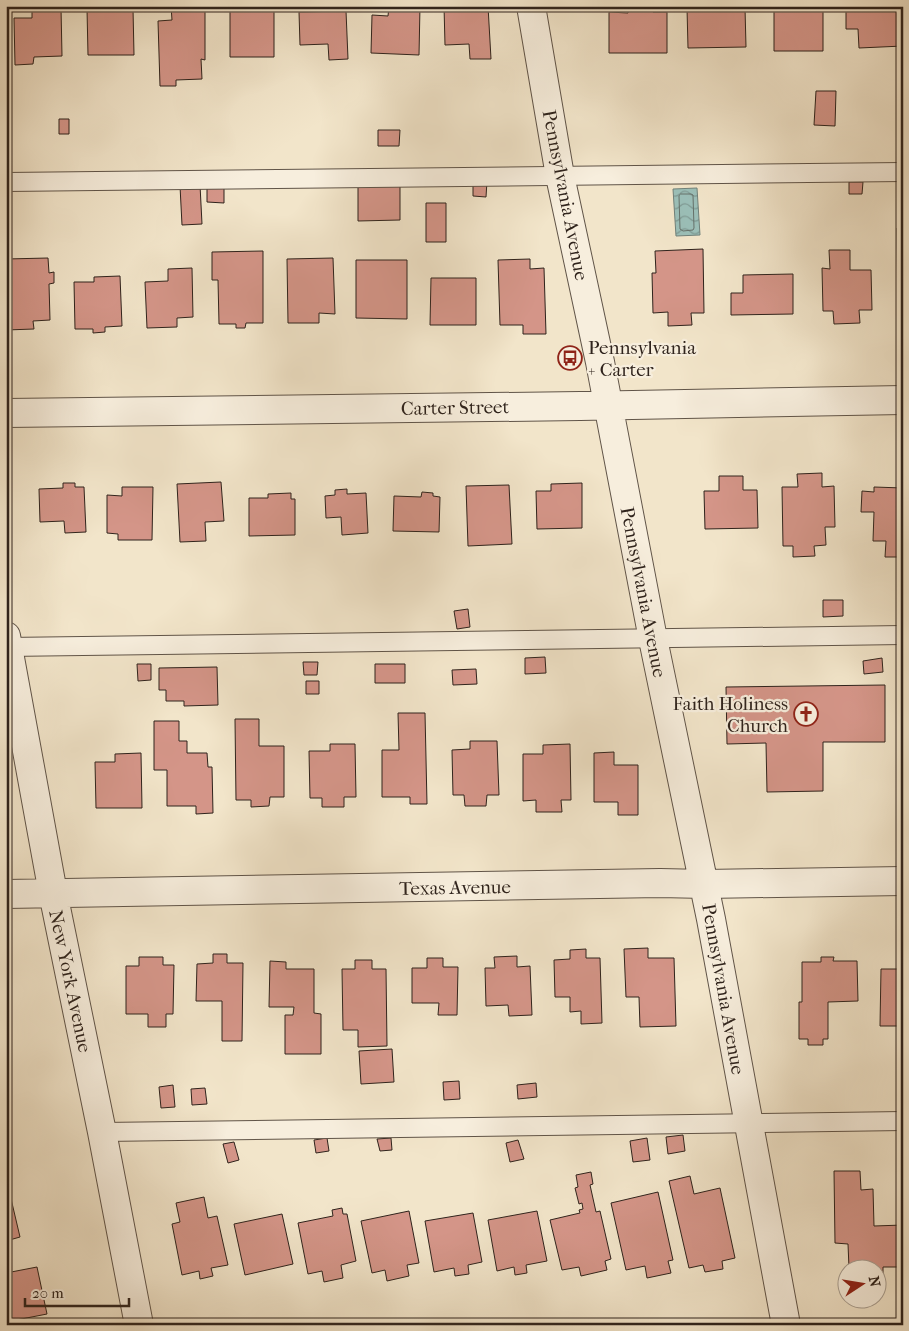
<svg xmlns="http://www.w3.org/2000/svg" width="909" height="1331" font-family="'IM FELL French Canon',serif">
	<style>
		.water { fill: url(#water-waves); stroke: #70817a }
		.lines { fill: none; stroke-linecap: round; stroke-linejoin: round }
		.shore { stroke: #65716a; stroke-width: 1 }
		.building { fill: #d49588; stroke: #2f231c }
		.lane-casing { stroke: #605448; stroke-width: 20 }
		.street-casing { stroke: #605448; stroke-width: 30 }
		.lane { stroke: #f7eedd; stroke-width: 18 }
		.street { stroke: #f7eedd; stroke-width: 28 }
		.labels { text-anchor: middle; stroke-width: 4.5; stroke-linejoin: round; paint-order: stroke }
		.street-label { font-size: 19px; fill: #2f231c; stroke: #f7eedd }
		.poi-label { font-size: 19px; fill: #2f231c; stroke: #f7eedd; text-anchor: start }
	</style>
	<defs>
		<pattern id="water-waves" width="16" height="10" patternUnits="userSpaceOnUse" patternTransform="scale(1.25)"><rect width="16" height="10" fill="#9bbfb8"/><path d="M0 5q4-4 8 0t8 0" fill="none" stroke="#7f9b95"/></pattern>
	</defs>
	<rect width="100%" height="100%" fill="#f2e5ca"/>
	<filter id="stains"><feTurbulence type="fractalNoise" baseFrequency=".004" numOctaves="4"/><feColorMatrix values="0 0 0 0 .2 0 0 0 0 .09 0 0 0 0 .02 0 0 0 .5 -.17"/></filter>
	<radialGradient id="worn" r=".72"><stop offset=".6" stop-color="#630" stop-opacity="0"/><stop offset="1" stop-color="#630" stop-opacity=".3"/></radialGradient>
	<!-- water -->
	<path class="water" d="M697,188L700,235L676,236L673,189Z"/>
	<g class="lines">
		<!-- shore -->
		<path class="shore" d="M681,194H691L693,195L694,228L693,230L683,231L680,229L679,196Z"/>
	</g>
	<!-- building -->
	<path class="building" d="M104,6H116V9H133L134,55H88L87,9H104Z
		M171,6H184V11H205V60L201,59L202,79L176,80V86H160L158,21L172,20Z
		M389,6H420L419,55L371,53L372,15L388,16Z
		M444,6H488L491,59H470L469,44L445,45Z
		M628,6H653V12H667V53H609V12L628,13Z
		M707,6H731V8H745L746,47L688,48L687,8L707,7Z
		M785,6H809V9H823V51H774V10H785Z
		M858,6H903V46L859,48L858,29H846V10L858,9Z
		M61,8L62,56L34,57L33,64L15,65L14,18H32V9Z
		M230,10H274V57H230Z
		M346,11L348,59L329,60L328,44L300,45L299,12Z
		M816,91H836L835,126L814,125Z
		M59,119H69V134H59Z
		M378,130H400L399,146H378Z
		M473,180L487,181L486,197L473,196Z
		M400,182V220L358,221V183Z
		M849,182H863L862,194H849Z
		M200,185L202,224L182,225L180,186Z
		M207,186L224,187V203L207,202Z
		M426,203H446V242H426Z
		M897,228H903V314H898Z
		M703,249L704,313H691L692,325L668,326V312L653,313L652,273H656L655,251Z
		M829,250H850V270H871L872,310H859L860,323L834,324L833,311H823L822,268L830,269Z
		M263,251V323H246L245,328H236V324H219L218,280H212V252Z
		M48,258L49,273L54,272V283L49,284L50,320L33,321L34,329L6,330V259Z
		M333,258L335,314L319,313V323H288L287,259Z
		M530,259V269L544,268L546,334H523V325H500L498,260Z
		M356,260H407V319L356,318Z
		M192,268L193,317L177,318V327L147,328L145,282L168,281V269Z
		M793,274V314L731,315V293H743V275Z
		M120,276L122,326L105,327V332L93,333V329H75L74,282H94V277Z
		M431,278H476V325H430Z
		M822,473V487L834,486L835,527H825L826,545L814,546L815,556L793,557V546H783L782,487H798L797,474Z
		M719,476H743V490H757L758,528L705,529L704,491H719Z
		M221,482L224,521L205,522L206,541L180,542L177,484Z
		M63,483H75V487H84L86,532L65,533L64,521L40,522L39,489L63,488Z
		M582,483V528L537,529L536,491H551V484Z
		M509,485L512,544L468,546L466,486Z
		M122,487H153L152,540H118V534L107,533V495L122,496Z
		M874,487L903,488V557H885L886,541H873L874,512H861L862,491L874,492Z
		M347,489V494L366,493L368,533L342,535L341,517L326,518L325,496L335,495V490Z
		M422,492L433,493V496L440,497L439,532L393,531L394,496L421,497Z
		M291,493V499H295V535L249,536V498H268V494Z
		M823,600H843V616L823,617Z
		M468,609L470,627L457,629L454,611Z
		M545,657L546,673L525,674V658Z
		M882,658L883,672L864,674L863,661Z
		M303,662H318L317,675H304Z
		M137,664H151V680L138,681Z
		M375,664H405V683H375Z
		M217,667L218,705L184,706V701H166V690H159V668Z
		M476,669L477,684L453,685L452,670Z
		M306,681H319V694H306Z
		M885,685V742H823V791L767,792L766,743L727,744L726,687Z
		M398,713H425L427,804H410V797H382V750H399Z
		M235,719H259V746H284V797H270L269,806L251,807V800H236Z
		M154,721H179V741H187V753H207L208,767H212L213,813L196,814V806H167V770H154Z
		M470,741H497L499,795H487L486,806H465L464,795H453L452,750L470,749Z
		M330,744H355L356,797H344V807H322V798H310L309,751H330Z
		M570,744L571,800H561L562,812H536V800L523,801V754H543V745Z
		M614,752V765H638V815H618V802H594V753Z
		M141,753L142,808H96L95,762H115V754Z
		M648,948V958H674L676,1026L640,1027L639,997H626L624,949Z
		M586,949V958H600L602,1023L581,1024V1011L570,1012V997H555L554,960L570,959V950Z
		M213,954H227V963H243L242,1041H222V1001H196L197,964L213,963Z
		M517,956V967L530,966L532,1015L509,1016L508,1005L486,1006L485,968H495L494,957Z
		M139,957H163V965H174L173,1014H166V1027H148V1014H126V966H139Z
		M821,957H834L833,961H857L858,1001L828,1002V1039H823V1045H808V1039H799V1002H802V962H821Z
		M427,958H443V967H458L457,1015H438L439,1003H412V968H427Z
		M355,960H372V969H386L387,1046L358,1047V1030H343L342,969H355Z
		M270,961L286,962V969H314V1013L321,1014V1054H285V1015H293L294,1007H269Z
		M881,969H903V1026H880Z
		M392,1049L394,1082L361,1084L359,1051Z
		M459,1081L460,1099L444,1100L443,1082Z
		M536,1083L537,1097L518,1099L517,1085Z
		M173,1085L175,1107L161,1108L159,1087Z
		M205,1088L207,1104L192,1105L191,1089Z
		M683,1135L685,1151L668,1154L666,1137Z
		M327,1138L329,1151L316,1153L314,1140Z
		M391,1138L392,1150L380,1151L377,1139Z
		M647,1138L650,1160L633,1162L630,1141Z
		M518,1140L524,1159L510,1162L506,1143Z
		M234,1142L239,1160L228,1163L223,1144Z
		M834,1171H860L861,1190L873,1189L874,1226L903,1225V1267H883V1275H876V1268H849L848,1244L835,1243Z
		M591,1172L593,1184L590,1185L596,1212L600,1211L611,1259L605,1261L607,1270L581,1276L579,1267L562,1270L550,1220L580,1213L579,1210L583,1209L582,1203L579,1204L575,1188L578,1187L576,1175Z
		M690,1176L694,1194L720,1188L735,1258L722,1261L723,1269L705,1272L703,1265L689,1268L669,1181Z
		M8,1186L20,1237L6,1241V1187Z
		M658,1192L673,1260L668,1261L671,1273L647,1278L645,1266L626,1270L611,1203Z
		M204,1197L208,1218L217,1216L228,1265L211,1268L213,1276L200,1279L199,1271L182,1275L172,1224L180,1222L176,1203Z
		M342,1208L343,1214H347L356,1261L341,1265L343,1278L324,1282L322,1271L308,1274L298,1223L333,1216L332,1210Z
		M409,1211L419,1263L407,1265L409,1276L387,1281L385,1270L372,1273L361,1221Z
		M537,1211L547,1261L526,1265L527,1273L515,1275L514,1267L497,1271L488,1220Z
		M473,1213L482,1262L468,1265L469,1274L455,1276L454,1268L434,1272L425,1221Z
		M282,1214L293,1264L245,1275L234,1224Z
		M37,1267L47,1314L6,1322V1273Z"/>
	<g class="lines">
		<!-- lane casing -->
		<g class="lane-casing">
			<path id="lane" d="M6,182L903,172
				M6,647L903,635
				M102,1132L903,1121"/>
		</g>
		<!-- street casing -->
		<g class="street-casing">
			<path id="street" d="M531,6L560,176L600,362L653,639L711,919L786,1325
				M6,413L580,406L903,400
				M6,636L53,893L102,1132L139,1325
				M6,894L660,883L705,884L903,881"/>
		</g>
		<!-- lane -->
		<use href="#lane" class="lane"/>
		<!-- street -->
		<use href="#street" class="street"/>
	</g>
	<!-- icons -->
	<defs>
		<g id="bus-ring" transform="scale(1.25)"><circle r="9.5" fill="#f7eedd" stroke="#8f2418" stroke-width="1.5"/><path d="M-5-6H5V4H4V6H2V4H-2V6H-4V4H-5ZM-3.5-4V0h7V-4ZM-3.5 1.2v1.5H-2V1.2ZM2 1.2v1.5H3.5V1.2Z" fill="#8f2418"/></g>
		<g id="church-ring" transform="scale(1.25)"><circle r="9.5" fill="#f7eedd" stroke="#8f2418" stroke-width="1.5"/><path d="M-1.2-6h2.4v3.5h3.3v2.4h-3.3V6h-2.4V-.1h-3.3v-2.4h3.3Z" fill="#8f2418"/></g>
	</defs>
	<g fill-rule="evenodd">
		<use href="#bus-ring" x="570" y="358"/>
		<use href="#church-ring" x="806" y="714"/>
	</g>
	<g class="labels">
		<!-- street labels -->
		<g class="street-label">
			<text transform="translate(566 195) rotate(79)" y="7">Pennsylvania Avenue</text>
			<text transform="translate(455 407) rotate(-1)" y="7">Carter Street</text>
			<text transform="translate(644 592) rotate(79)" y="7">Pennsylvania Avenue</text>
			<text transform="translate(455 887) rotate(-1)" y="7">Texas Avenue</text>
			<text transform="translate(71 981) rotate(78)" y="7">New York Avenue</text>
			<text transform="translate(724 989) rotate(80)" y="7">Pennsylvania Avenue</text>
		</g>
		<!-- poi labels -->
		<g class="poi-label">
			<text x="588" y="354">Pennsylvania<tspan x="588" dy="22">+ Carter</tspan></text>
			<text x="788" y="710" text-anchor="end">Faith Holiness<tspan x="788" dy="22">Church</tspan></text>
		</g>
	</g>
	<!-- margin -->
	<rect width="909" height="1331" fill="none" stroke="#f2e5ca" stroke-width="25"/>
	<rect x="8" y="8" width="894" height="1316" fill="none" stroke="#2f231c" stroke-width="2.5"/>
	<rect x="12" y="12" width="884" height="1306" fill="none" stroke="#2f231c"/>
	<!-- north arrow -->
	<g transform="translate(862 1284) rotate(78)"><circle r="24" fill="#f7eedd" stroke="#a79d90"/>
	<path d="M0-4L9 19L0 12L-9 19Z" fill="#8f2418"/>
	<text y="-8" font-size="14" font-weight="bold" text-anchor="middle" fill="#2f231c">N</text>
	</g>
	<!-- scale -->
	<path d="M25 1298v8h104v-8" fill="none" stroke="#2f231c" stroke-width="2.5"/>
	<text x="32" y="1298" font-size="15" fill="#2f231c" stroke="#f7eedd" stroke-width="4" paint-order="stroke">20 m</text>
	<rect width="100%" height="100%" filter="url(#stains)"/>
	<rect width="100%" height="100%" fill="url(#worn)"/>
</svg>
